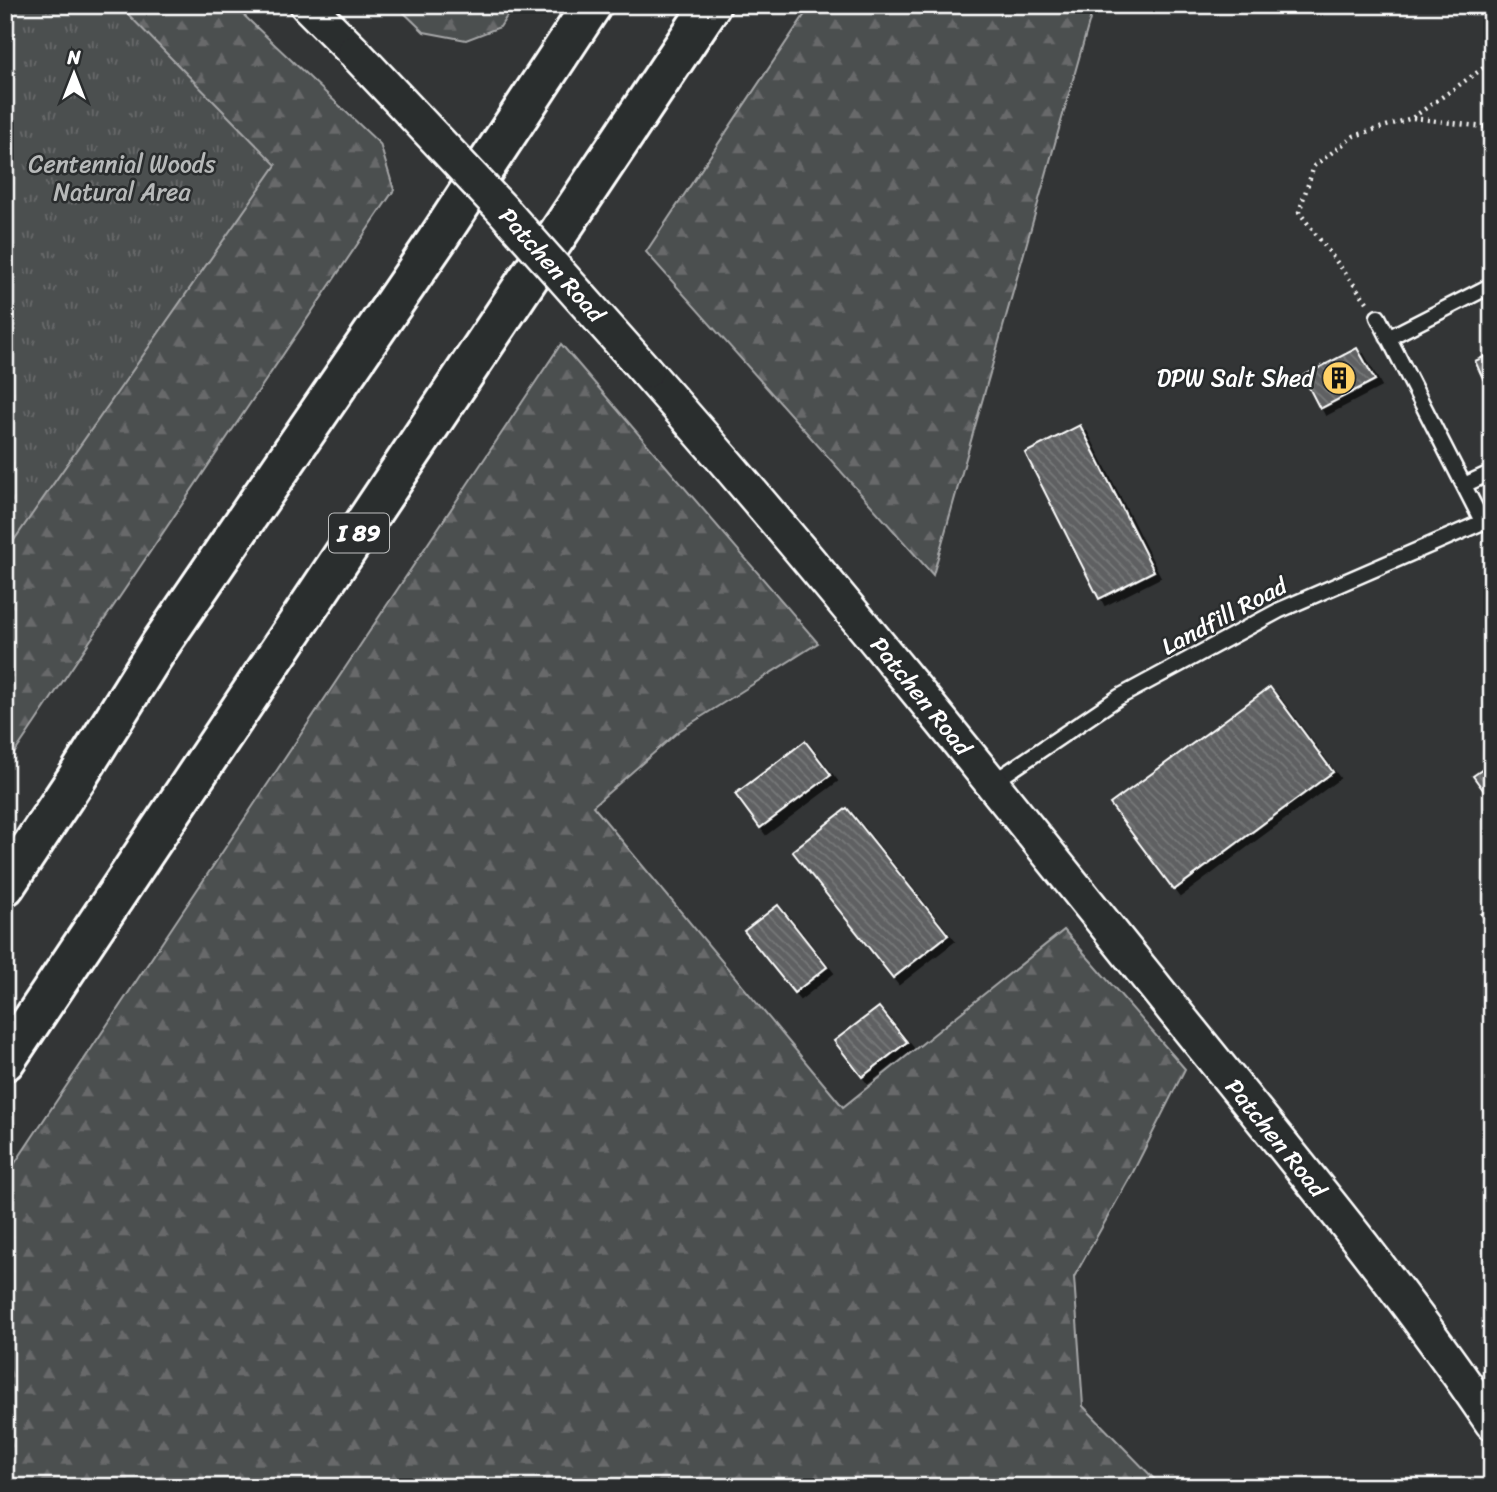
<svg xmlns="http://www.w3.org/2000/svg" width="1497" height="1492" font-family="Sriracha,sans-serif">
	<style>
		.forest { fill: url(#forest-firs); stroke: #a6a7a8; stroke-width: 2 }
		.park { fill: url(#park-tufts); stroke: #a6a7a8; stroke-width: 2 }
		.building { fill: url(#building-back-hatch); stroke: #fff; stroke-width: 2; filter: url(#shadow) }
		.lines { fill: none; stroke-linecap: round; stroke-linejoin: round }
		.service-casing { stroke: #fff; stroke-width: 19 }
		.tertiary-casing { stroke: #fff; stroke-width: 38 }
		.motorway-casing { stroke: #fff; stroke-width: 44 }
		.path { stroke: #fff; stroke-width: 4.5; stroke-dasharray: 2 5; stroke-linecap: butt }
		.service { stroke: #2a2d2e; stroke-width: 14 }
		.tertiary { stroke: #2a2d2e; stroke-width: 33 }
		.motorway { stroke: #2a2d2e; stroke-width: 38 }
		.tertiary-bridge-casing { stroke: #fff; stroke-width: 38; stroke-linecap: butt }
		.tertiary-bridge { stroke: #2a2d2e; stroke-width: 33 }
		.labels { text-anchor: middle; stroke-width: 5; stroke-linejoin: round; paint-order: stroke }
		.shield { fill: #2a2d2e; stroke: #bfc0c0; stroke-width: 2 }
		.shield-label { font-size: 23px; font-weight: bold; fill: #fff }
		.park-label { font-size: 24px; fill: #b7b9b9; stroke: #2a2d2e }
		.street-label { font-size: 24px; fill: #fff; stroke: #2a2d2e }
		.poi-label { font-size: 24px; fill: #fff; stroke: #2a2d2e; text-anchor: end }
	</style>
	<defs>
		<pattern id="forest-firs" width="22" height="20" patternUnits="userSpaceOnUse" patternTransform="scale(1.75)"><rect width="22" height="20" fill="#4c4f50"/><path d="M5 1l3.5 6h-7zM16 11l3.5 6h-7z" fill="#67696a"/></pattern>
		<pattern id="park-tufts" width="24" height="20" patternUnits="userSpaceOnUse" patternTransform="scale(1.75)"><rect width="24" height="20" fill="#4c4f50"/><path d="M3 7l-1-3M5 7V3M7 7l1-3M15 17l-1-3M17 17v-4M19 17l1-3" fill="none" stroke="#67696a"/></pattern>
		<pattern id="building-back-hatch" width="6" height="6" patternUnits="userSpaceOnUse" patternTransform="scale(1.75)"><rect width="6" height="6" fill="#5f6162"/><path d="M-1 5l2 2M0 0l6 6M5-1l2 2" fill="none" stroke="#77797a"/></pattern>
		<filter id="shadow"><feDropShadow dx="6" dy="6" stdDeviation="0" flood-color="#0009"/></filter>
	</defs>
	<rect width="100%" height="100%" fill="#333536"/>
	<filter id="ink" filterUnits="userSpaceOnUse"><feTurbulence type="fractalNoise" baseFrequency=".0143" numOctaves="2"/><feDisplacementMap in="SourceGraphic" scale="14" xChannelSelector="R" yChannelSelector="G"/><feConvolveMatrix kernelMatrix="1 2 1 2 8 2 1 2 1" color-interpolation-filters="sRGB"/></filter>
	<g filter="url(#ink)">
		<!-- forest -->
		<path class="forest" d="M5,5H233L380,144L394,190L5,767Z
			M396,5H514L500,27L466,40L424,32Z
			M811,5H1094L933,575L646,252Z
			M561,344L818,643L679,731L593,806L843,1107L1064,930L1185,1069L1133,1172L1074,1277L1083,1406L1162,1487H5V1178Z"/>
		<!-- park -->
		<path class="park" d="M5,5H119L276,165L5,553Z"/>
		<!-- building -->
		<path class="building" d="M1357,348L1375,380L1320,409L1303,376Z
			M1492,353V380L1485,383L1475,361Z
			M1080,425L1154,571L1099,599L1025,453Z
			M1270,687L1333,772L1174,890L1110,804Z
			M805,741L831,775L760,828L735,794Z
			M1492,763V802L1473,776Z
			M847,808L948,935L893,978L792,851Z
			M778,905L827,967L794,993L744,931Z
			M1492,907V928L1481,914Z
			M879,1007L907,1042L862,1077L834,1041Z"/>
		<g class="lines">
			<!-- service casing -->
			<g class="service-casing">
				<path id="service" d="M1378,317L1483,523
					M1388,338L1492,285
					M1464,485L1492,472
					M992,783L1119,697L1280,610L1492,518"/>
			</g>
			<!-- tertiary casing -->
			<g class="tertiary-casing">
				<path id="tertiary" d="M307,5L354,52
					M646,371C823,571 989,779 1156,988C1270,1131 1390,1271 1492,1423"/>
			</g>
			<!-- motorway casing -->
			<g class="motorway-casing">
				<path id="motorway" d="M5,886L78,776L160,645L439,237L592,5
					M5,1061L711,5"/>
			</g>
			<!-- path -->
			<path class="path" d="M1413,118L1492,128
				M1367,302L1299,212L1314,166L1354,136L1412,118L1492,62"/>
			<!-- service -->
			<use href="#service" class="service"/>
			<!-- tertiary -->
			<use href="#tertiary" class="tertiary"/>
			<!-- motorway -->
			<use href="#motorway" class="motorway"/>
			<!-- tertiary-bridge casing -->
			<g class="tertiary-bridge-casing">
				<path id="tertiary-bridge" d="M354,52L503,210L646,371"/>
			</g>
			<!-- tertiary-bridge -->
			<use href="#tertiary-bridge" class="tertiary-bridge"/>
		</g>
	</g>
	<!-- icons -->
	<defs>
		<g id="building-disc" transform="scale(1.75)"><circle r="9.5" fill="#ffd166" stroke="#2a2d2e"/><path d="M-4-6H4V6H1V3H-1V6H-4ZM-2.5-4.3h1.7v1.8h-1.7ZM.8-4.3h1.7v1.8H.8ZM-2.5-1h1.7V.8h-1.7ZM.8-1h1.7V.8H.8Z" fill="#111"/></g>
	</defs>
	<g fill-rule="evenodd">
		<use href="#building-disc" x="1339" y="378"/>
	</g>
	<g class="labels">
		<!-- shield labels -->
		<rect class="shield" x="329" y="513.5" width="60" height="39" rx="5"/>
		<g class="shield-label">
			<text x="359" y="541">I 89</text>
		</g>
		<!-- park labels -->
		<g class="park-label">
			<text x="122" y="172">Centennial Woods<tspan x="122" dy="28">Natural Area</tspan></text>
		</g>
		<!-- street labels -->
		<g class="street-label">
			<text transform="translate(552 265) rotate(48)" y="8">Patchen Road</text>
			<text transform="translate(1224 616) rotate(-28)" y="8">Landfill Road</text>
			<text transform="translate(921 696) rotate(51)" y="8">Patchen Road</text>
			<text transform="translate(1276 1138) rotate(51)" y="8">Patchen Road</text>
		</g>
		<!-- poi labels -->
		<g class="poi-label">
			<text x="1314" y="386">DPW Salt Shed</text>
		</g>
	</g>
	<!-- margin -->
	<rect width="1497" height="1492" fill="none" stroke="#2a2d2e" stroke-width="28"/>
	<rect x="14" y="14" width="1469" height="1464" fill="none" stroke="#fff" stroke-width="2.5" filter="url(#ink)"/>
	<!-- north arrow -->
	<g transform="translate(74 74)" stroke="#2a2d2e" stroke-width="5" paint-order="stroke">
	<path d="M0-5L12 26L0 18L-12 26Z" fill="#ffffff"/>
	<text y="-10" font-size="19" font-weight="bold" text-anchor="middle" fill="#ffffff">N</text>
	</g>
</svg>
